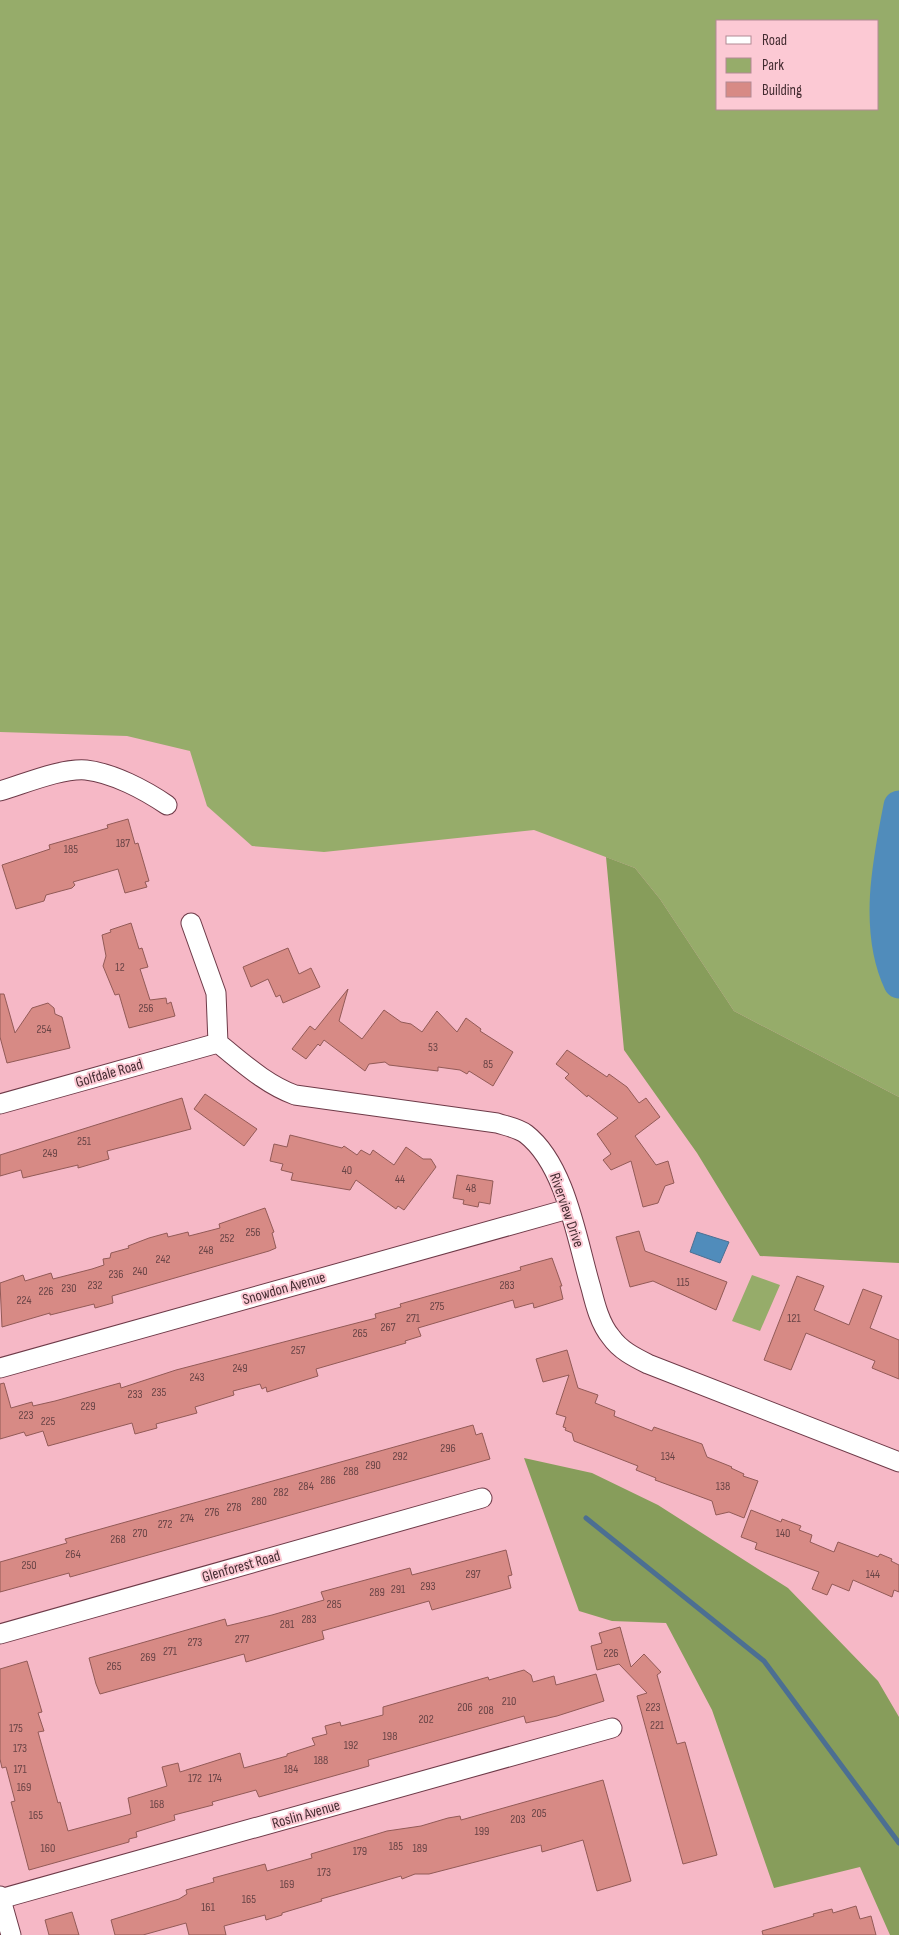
<svg xmlns="http://www.w3.org/2000/svg" width="899" height="1935" font-family="'Sofia Sans Condensed',sans-serif">
	<style>
		.green { fill: #96ac6a; fill-rule: evenodd }
		.forest { fill: #879d5b }
		.water { fill: #508cbb; stroke: #4c6f92 }
		.lines { fill: none; stroke-linecap: round; stroke-linejoin: round }
		.stream { stroke: #4c6f92; stroke-width: 5 }
		.river { stroke: #508cbb; stroke-width: 31 }
		.building { fill: #d78a85; stroke: #925a57 }
		.minor-casing { stroke: #6e3a48; stroke-width: 21 }
		.minor { stroke: #fff; stroke-width: 19 }
		.labels { text-anchor: middle; stroke-width: 4; stroke-linejoin: round; paint-order: stroke }
		.number-label { font-size: 12px; fill: #694446 }
		.street-label { font-size: 15px; fill: #442c31; stroke: #fcc9d4 }
	</style>
	<rect width="100%" height="100%" fill="#f6b8c6"/>
	<!-- green -->
	<path class="green" d="M0,0H899V1097L734,1011L660,899L635,868L534,830L324,852L252,846L207,806L190,751L127,736L0,732ZM718,21H878V109H718Z
		M752,1275L780,1285L760,1331L732,1321Z"/>
	<!-- forest -->
	<path class="forest" d="M606,857L635,868L660,899L734,1011L899,1097V1263L760,1256L697,1153L624,1050Z
		M524,1458L592,1473L658,1505L788,1588L878,1681L899,1717V1935H890L860,1867L774,1888L712,1710L666,1623L612,1621L579,1611Z"/>
	<!-- water -->
	<path class="water" d="M697,1232L729,1242L720,1263L690,1252Z"/>
	<g class="lines">
		<!-- stream -->
		<path class="stream" d="M586,1518L764,1661L899,1843"/>
		<!-- river -->
		<path class="river" d="M899,806C888,861 874,930 899,983"/>
	</g>
	<!-- building -->
	<path class="building" d="M128,819L135,844L138,843L145,867L149,881L145,882L147,887L125,893L118,869L73,882L75,885L72,888L46,895L44,901L16,909L2,865L50,849L49,845L108,828L107,825Z
		M131,923L139,949L142,948L148,967L140,969L150,1000L166,998L167,1004L171,1002L175,1016L129,1028L119,994L115,995L103,966L106,956L102,935L111,932L110,930Z
		M288,948L299,974L311,968L320,987L283,1003L280,995L276,997L268,979L251,987L243,967Z
		M348,989L339,1021L362,1039L384,1010L401,1022L411,1024L422,1032L437,1011L457,1032L466,1018L481,1029L480,1031L513,1052L493,1086L469,1071L467,1074L460,1070L438,1067V1071L389,1065L385,1062L369,1064L365,1071L324,1040L320,1046L318,1044L306,1059L292,1049L310,1026L315,1030Z
		M0,994H4L15,1033L32,1008L48,1003L54,1008L55,1014L62,1017L70,1048L7,1063L0,1037Z
		M567,1050L607,1077L609,1074L627,1087L639,1103L646,1098L660,1117L635,1136L656,1165L668,1161L674,1183L665,1186L658,1203L643,1207L631,1161L611,1170L603,1160L611,1154L597,1134L618,1118L588,1095L587,1097L565,1078L569,1074L556,1064Z
		M205,1094L257,1129L244,1146L194,1109Z
		M182,1098L191,1129L107,1151L109,1159L78,1168V1165L23,1178L21,1170L0,1176V1155Z
		M290,1135L342,1148L344,1146L357,1155L361,1150L370,1155L373,1150L394,1165L406,1147L423,1159H431L436,1167L404,1210L398,1206L396,1209L356,1180L350,1190L291,1180L293,1173L281,1170L283,1164L270,1161L274,1144L287,1147Z
		M457,1175L493,1181L490,1204L479,1202L478,1207L463,1204L464,1200L453,1198Z
		M265,1208L274,1232L272,1233L276,1248L269,1251L112,1296L113,1303L95,1308L94,1304L50,1315V1313L2,1327L0,1283L23,1275L25,1281L51,1273L53,1279L92,1269L104,1265L103,1259L110,1258L111,1253L129,1248L128,1246L149,1238L167,1233L168,1237L188,1232L189,1236L220,1228L219,1224Z
		M639,1231L645,1251L727,1282L716,1310L653,1281L630,1287L616,1237Z
		M552,1258L562,1286H560L563,1299L534,1308L533,1303L515,1308L513,1300L418,1328L421,1336L405,1341L406,1343L316,1369L318,1376L267,1392L266,1387L262,1389L260,1384L233,1391L234,1395L195,1407L197,1413L156,1424L157,1428L135,1434L132,1423L48,1446L43,1431L26,1436L24,1432L0,1439V1384L4,1383L11,1408L32,1402L33,1406L55,1401L120,1383L121,1388L176,1370L376,1318L375,1314L401,1307L400,1304L521,1270L520,1267Z
		M797,1276L824,1286L814,1310L849,1325L863,1289L882,1296L870,1328L899,1340V1379L872,1368L875,1361L806,1333L791,1370L764,1360Z
		M567,1350L578,1388L598,1395L595,1403L615,1411L614,1416L652,1431L654,1427L702,1444L707,1457L732,1467L731,1468L744,1474L743,1476L758,1481L744,1518L729,1512L716,1515L712,1501L655,1480L656,1478L636,1470L638,1466L574,1441L572,1433L565,1430L566,1428L563,1427L566,1417L556,1414L569,1375L543,1382L536,1359Z
		M473,1425L476,1435L482,1433L490,1459L70,1577L69,1573L0,1592V1562L67,1543L65,1539Z
		M751,1510L781,1522L782,1519L801,1526L799,1530L812,1535L810,1542L834,1552L838,1542L878,1557L880,1554L892,1559L891,1561L899,1565V1592L894,1590L892,1597L853,1580L849,1591L832,1584L827,1595L812,1589L819,1572L755,1549L757,1543L741,1537Z
		M506,1550L512,1575L508,1576L511,1588L432,1610L429,1601L322,1631L324,1639L246,1662L244,1654L100,1694L96,1684L89,1658L225,1619L227,1626L272,1615L324,1600L321,1592L410,1568L412,1575Z
		M620,1627L631,1667L644,1654L661,1672L657,1675L677,1744L685,1742L717,1855L683,1864L637,1696L647,1693L619,1664L597,1670L591,1646L602,1643L599,1633Z
		M27,1661L42,1712L38,1713L44,1731L38,1732L58,1803L60,1802L68,1831L131,1814L128,1798L167,1786L162,1767L178,1763L180,1772L240,1753L244,1768L287,1756V1754L315,1745L312,1738L327,1734L325,1726L340,1722L341,1726L383,1715V1707L488,1677L489,1680L524,1670L531,1675L533,1682L554,1676L556,1685L596,1674L604,1701L557,1716L526,1723L524,1716L368,1760L369,1766L259,1797L256,1790L212,1802L213,1805L174,1815L175,1820L136,1832L137,1837L129,1839V1842L29,1870L11,1802L15,1801L6,1767L2,1768L0,1759V1669Z
		M603,1780L631,1881L597,1891L583,1840L542,1852L541,1845L429,1874H415L402,1879L401,1876L321,1899L322,1901L282,1913V1915L266,1920L265,1915L224,1926L226,1935H189L186,1923L143,1935H115L111,1920L179,1899L187,1894L186,1890L214,1882L213,1878L265,1864L267,1871L312,1858L311,1854L387,1831L421,1826L448,1818L460,1816L461,1820Z
		M856,1906L860,1919L871,1916L876,1935H763L762,1931L814,1916L813,1914L832,1909L833,1913Z
		M72,1912L79,1935H49L45,1920Z"/>
	<g class="lines">
		<!-- minor casing -->
		<g class="minor-casing">
			<path id="minor" d="M0,791C24,784 61,768 86,770C113,773 145,790 167,805
				M191,923L216,993L218,1043
				M218,1043C242,1062 265,1084 295,1095L497,1123C506,1126 518,1128 526,1134C566,1165 577,1241 591,1288C595,1304 600,1324 611,1337C620,1350 634,1357 648,1364L899,1462
				M0,1104L218,1043
				M0,1368L568,1209
				M0,1634L482,1498
				M0,1896L11,1935
				M0,1899L612,1728"/>
		</g>
		<!-- minor -->
		<use href="#minor" class="minor"/>
	</g>
	<g class="labels">
		<!-- number labels -->
		<g class="number-label">
			<text x="123" y="847">187</text>
			<text x="71" y="853">185</text>
			<text x="120" y="971">12</text>
			<text x="146" y="1012">256</text>
			<text x="44" y="1033">254</text>
			<text x="433" y="1051">53</text>
			<text x="488" y="1068">85</text>
			<text x="84" y="1145">251</text>
			<text x="50" y="1157">249</text>
			<text x="347" y="1174">40</text>
			<text x="400" y="1183">44</text>
			<text x="471" y="1192">48</text>
			<text x="253" y="1236">256</text>
			<text x="227" y="1242">252</text>
			<text x="206" y="1254">248</text>
			<text x="163" y="1263">242</text>
			<text x="140" y="1275">240</text>
			<text x="116" y="1278">236</text>
			<text x="683" y="1286">115</text>
			<text x="95" y="1289">232</text>
			<text x="507" y="1289">283</text>
			<text x="69" y="1292">230</text>
			<text x="46" y="1295">226</text>
			<text x="24" y="1304">224</text>
			<text x="437" y="1310">275</text>
			<text x="413" y="1322">271</text>
			<text x="794" y="1322">121</text>
			<text x="388" y="1331">267</text>
			<text x="360" y="1337">265</text>
			<text x="298" y="1354">257</text>
			<text x="240" y="1372">249</text>
			<text x="197" y="1381">243</text>
			<text x="159" y="1396">235</text>
			<text x="135" y="1398">233</text>
			<text x="88" y="1410">229</text>
			<text x="26" y="1419">223</text>
			<text x="48" y="1425">225</text>
			<text x="448" y="1452">296</text>
			<text x="400" y="1460">292</text>
			<text x="668" y="1460">134</text>
			<text x="373" y="1469">290</text>
			<text x="351" y="1475">288</text>
			<text x="328" y="1484">286</text>
			<text x="306" y="1490">284</text>
			<text x="723" y="1490">138</text>
			<text x="281" y="1496">282</text>
			<text x="259" y="1505">280</text>
			<text x="234" y="1511">278</text>
			<text x="212" y="1516">276</text>
			<text x="187" y="1522">274</text>
			<text x="165" y="1528">272</text>
			<text x="140" y="1537">270</text>
			<text x="783" y="1537">140</text>
			<text x="118" y="1543">268</text>
			<text x="73" y="1558">264</text>
			<text x="29" y="1569">250</text>
			<text x="473" y="1578">297</text>
			<text x="873" y="1578">144</text>
			<text x="428" y="1590">293</text>
			<text x="398" y="1593">291</text>
			<text x="377" y="1596">289</text>
			<text x="334" y="1608">285</text>
			<text x="309" y="1623">283</text>
			<text x="287" y="1628">281</text>
			<text x="242" y="1643">277</text>
			<text x="195" y="1646">273</text>
			<text x="170" y="1655">271</text>
			<text x="611" y="1657">226</text>
			<text x="148" y="1661">269</text>
			<text x="114" y="1670">265</text>
			<text x="509" y="1705">210</text>
			<text x="465" y="1711">206</text>
			<text x="653" y="1711">223</text>
			<text x="486" y="1714">208</text>
			<text x="426" y="1723">202</text>
			<text x="657" y="1729">221</text>
			<text x="16" y="1732">175</text>
			<text x="390" y="1740">198</text>
			<text x="351" y="1749">192</text>
			<text x="20" y="1752">173</text>
			<text x="321" y="1764">188</text>
			<text x="20" y="1773">171</text>
			<text x="291" y="1773">184</text>
			<text x="195" y="1782">172</text>
			<text x="215" y="1782">174</text>
			<text x="24" y="1791">169</text>
			<text x="157" y="1808">168</text>
			<text x="539" y="1817">205</text>
			<text x="36" y="1819">165</text>
			<text x="518" y="1823">203</text>
			<text x="482" y="1835">199</text>
			<text x="396" y="1850">185</text>
			<text x="48" y="1852">160</text>
			<text x="420" y="1852">189</text>
			<text x="360" y="1855">179</text>
			<text x="324" y="1876">173</text>
			<text x="287" y="1888">169</text>
			<text x="249" y="1903">165</text>
			<text x="208" y="1911">161</text>
		</g>
		<!-- street labels -->
		<g class="street-label">
			<text transform="translate(109 1073) rotate(-16)" y="5">Golfdale Road</text>
			<text transform="translate(567 1210) rotate(71)" y="5">Riverview Drive</text>
			<text transform="translate(284 1288) rotate(-16)" y="5">Snowdon Avenue</text>
			<text transform="translate(241 1566) rotate(-16)" y="5">Glenforest Road</text>
			<text transform="translate(306 1814) rotate(-16)" y="5">Roslin Avenue</text>
		</g>
	</g>
	<!-- legend -->
	<rect x="716" y="20" width="162" height="90" fill="#fcc9d4" stroke="#b28a93"/>
	<rect x="726" y="36" width="25" height="8" fill="#ffffff" stroke="#b28a93"/>
	<text x="762" y="45" font-size="15" fill="#442c31">Road</text>
	<rect x="726" y="58" width="25" height="15" fill="#96ac6a" stroke="#b28a93"/>
	<text x="762" y="70" font-size="15" fill="#442c31">Park</text>
	<rect x="726" y="82" width="25" height="15" fill="#d78a85" stroke="#b28a93"/>
	<text x="762" y="95" font-size="15" fill="#442c31">Building</text>
</svg>
